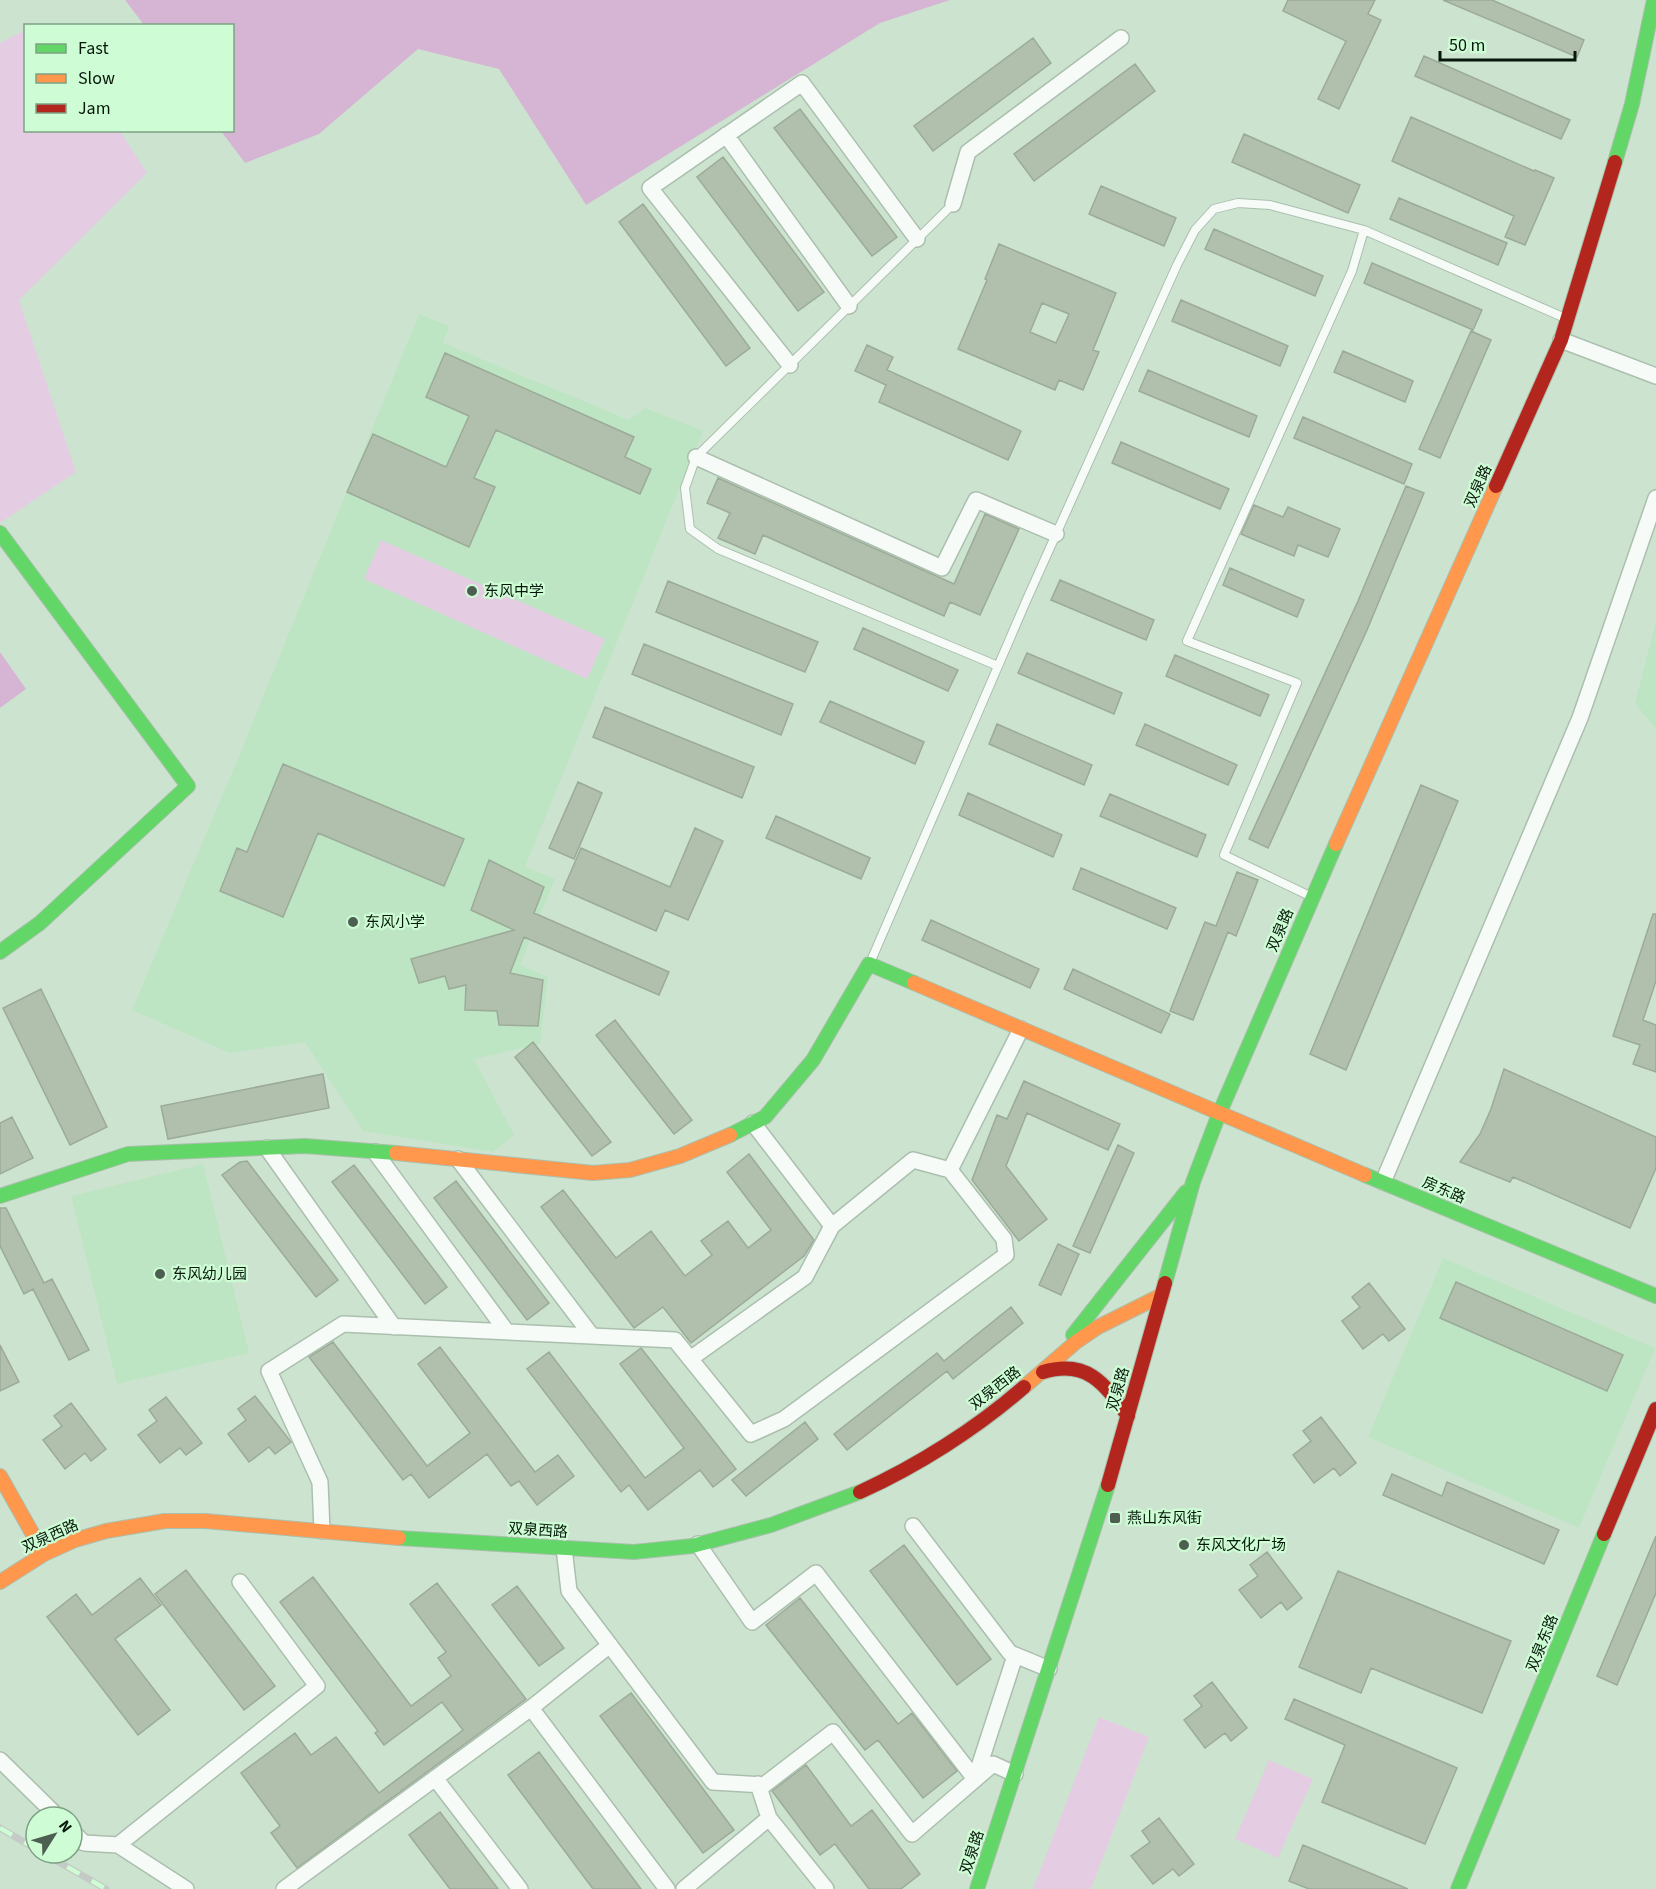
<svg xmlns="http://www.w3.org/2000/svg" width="1656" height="1889" font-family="'Source Sans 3','Noto Sans SC',sans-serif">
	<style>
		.built { fill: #bde5c3 }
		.green { fill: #e4cde2 }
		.forest { fill: #d5b5d3 }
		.building { fill: #b0c0ad; stroke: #9cab99; stroke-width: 1.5; fill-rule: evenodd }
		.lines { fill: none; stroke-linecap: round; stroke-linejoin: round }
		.lane-casing { stroke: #abbfae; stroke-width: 10 }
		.street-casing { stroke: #abbfae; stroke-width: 18 }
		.fast-casing { stroke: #abbfae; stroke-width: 16 }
		.slow-casing { stroke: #abbfae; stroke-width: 16 }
		.jam-casing { stroke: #abbfae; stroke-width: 16 }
		.lane { stroke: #f7fbf8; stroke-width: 8 }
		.street { stroke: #f7fbf8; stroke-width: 15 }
		.fast { stroke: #63d668; stroke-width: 14 }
		.slow { stroke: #ff974d; stroke-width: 14 }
		.jam { stroke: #b3261e; stroke-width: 14 }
		.rail-casing { stroke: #c4cac5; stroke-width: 7 }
		.rail { stroke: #cefdd5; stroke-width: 4.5; stroke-dasharray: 14; stroke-linecap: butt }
		.poi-dot { fill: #4c5f50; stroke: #cefdd5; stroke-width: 2 }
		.labels { text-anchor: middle; stroke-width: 4.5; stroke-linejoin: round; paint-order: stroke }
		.street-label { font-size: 15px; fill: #07180b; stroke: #cefdd5 }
		.poi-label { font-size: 15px; fill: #07180b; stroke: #cefdd5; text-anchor: start }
	</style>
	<rect width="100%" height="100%" fill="#cce4cf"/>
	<!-- built -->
	<path class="built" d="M419,314L449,326L443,343L629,420L645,408L703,431L525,867L555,879L520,965L548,977L540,1044L474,1059L514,1135L493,1152L363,1131L305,1042L230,1053L132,1010L241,751Z
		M1656,621V730L1635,703Z
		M203,1164L249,1353L117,1384L71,1196Z
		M1443,1258L1655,1348L1579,1528L1368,1437Z"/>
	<!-- green -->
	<path class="green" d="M25,30L26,130L120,131L147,173L19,300L76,472L0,523V43Z
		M381,540L605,639L587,679L364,579Z
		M1099,1717L1149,1737L1091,1889H1033Z
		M1269,1760L1313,1779L1278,1858L1235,1839Z"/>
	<!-- forest -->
	<path class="forest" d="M125,0H950L880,23L586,205L499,69L418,49L319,134L245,163L221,131L232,130V26L144,25Z
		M0,652L26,689L0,708Z"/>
	<!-- building -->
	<path class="building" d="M1288,0H1375L1368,14L1381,20L1339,109L1318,99L1346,41L1283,11Z
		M1443,0H1492L1584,40L1577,57Z
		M1033,38L1051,63L933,151L914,126Z
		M1424,56L1570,120L1561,139L1415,76Z
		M1135,64L1155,91L1034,181L1014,154Z
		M800,109L897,237L872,256L774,128Z
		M1411,117L1534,171L1535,170L1554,178L1525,245L1505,237L1514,216L1392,161Z
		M1244,134L1360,185L1348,213L1232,162Z
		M723,157L824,292L798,311L697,177Z
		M1101,186L1176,218L1164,246L1089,214Z
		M1399,198L1507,243L1498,265L1390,219Z
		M643,204L750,348L726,366L619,222Z
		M1214,229L1323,276L1315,296L1205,249Z
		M999,244L1116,293L1093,350L1099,352L1083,390L1059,380L1055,390L958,349L987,280L985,279ZM1042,303L1069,314L1056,343L1030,332Z
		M1372,263L1482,310L1473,330L1364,283Z
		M1181,300L1288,346L1280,366L1172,321Z
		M1471,331L1491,340L1440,458L1419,449Z
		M867,345L893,357L887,370L1021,431L1008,460L879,402L886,385L855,371Z
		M1343,351L1413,381L1405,402L1334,372Z
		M445,353L634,437L625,457L651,469L640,494L496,430L474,478L495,487L469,547L347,492L373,434L446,467L469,416L426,397Z
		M1148,370L1257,416L1249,437L1139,391Z
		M1303,417L1412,464L1404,484L1294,438Z
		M1121,442L1229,489L1220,509L1112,463Z
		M718,478L954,584L985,514L1019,529L980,615L950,602L944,616L763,535L755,554L718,538L730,513L707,503Z
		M1406,486L1424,493L1367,630L1268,848L1249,839L1358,601Z
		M1254,505L1283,517L1288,507L1340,529L1328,557L1298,545L1294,556L1241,534Z
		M1230,568L1304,600L1297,617L1223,585Z
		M1060,580L1154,620L1146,640L1051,600Z
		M668,581L818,642L805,672L656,612Z
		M863,628L958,670L948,691L854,649Z
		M644,644L793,704L781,735L632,674Z
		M1027,653L1122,693L1114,714L1018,673Z
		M1175,655L1269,695L1260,716L1166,676Z
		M830,701L924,742L915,764L820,722Z
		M605,707L754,767L742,798L593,737Z
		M997,724L1092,765L1084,785L989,744Z
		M1145,724L1237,765L1228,785L1136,745Z
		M283,764L464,839L444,886L318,833L283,917L220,891L237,848L247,852Z
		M578,782L602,793L574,859L549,848Z
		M1421,785L1458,801L1346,1070L1310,1054Z
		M968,793L1062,835L1053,857L959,815Z
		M1110,794L1206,835L1197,857L1100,816Z
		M776,816L870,858L861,879L766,838Z
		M695,828L723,841L688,920L665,910L656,931L563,890L581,848L670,887Z
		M489,860L544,887L534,913L669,972L659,995L524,937L510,973L543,980L538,1026L499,1025L497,1011L465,1010L466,985L449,989L445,976L419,983L411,959L514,930L471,910Z
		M1081,868L1176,908L1167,929L1073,889Z
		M1237,872L1258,880L1236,936L1228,932L1193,1020L1170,1011L1205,922L1216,926Z
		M1653,914H1656V981L1643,1020L1656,1025V1072L1633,1064L1640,1045L1613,1036Z
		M931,920L1039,969L1030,988L922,940Z
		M1073,969L1170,1014L1161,1033L1064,989Z
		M41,989L107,1127L70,1145L3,1008Z
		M615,1020L692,1120L674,1134L596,1035Z
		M533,1042L611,1142L592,1156L515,1057Z
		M1504,1069L1656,1137V1168L1630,1228L1513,1177L1510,1182L1460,1162L1480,1134L1491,1109Z
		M323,1074L329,1108L168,1139L161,1106Z
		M1024,1081L1120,1124L1108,1150L1027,1113L1006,1166L1047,1219L1019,1241L972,1180L997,1115L1007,1119Z
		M12,1117L33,1158L0,1174V1123Z
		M1118,1145L1134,1153L1090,1253L1073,1246Z
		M749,1154L814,1240L804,1256L691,1343L663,1307L634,1328L541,1207L563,1190L616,1258L651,1231L685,1276L712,1255L701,1241L728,1221L748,1248L771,1230L727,1172Z
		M247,1161L338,1280L316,1297L222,1175L240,1162Z
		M354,1165L447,1287L425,1304L332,1182Z
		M456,1181L549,1303L527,1320L434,1198Z
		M0,1208H6L44,1283L52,1279L89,1350L69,1360L33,1289L24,1294L0,1246Z
		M1058,1244L1079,1254L1061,1295L1039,1285Z
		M1456,1282L1623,1355L1607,1391L1440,1318Z
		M1369,1283L1405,1329L1389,1341L1383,1334L1363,1349L1342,1321L1360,1307L1352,1297Z
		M1011,1307L1023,1323L953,1379L947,1371L847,1450L834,1434L937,1353L944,1361Z
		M333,1342L427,1466L470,1433L418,1364L440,1347L535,1472L558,1455L574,1476L537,1505L519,1481L511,1486L487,1454L429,1498L411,1474L403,1480L309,1357Z
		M0,1345L19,1382L0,1391Z
		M641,1348L736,1469L713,1487L700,1470L648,1510L629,1485L621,1492L527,1369L549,1352L645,1478L684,1448L620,1364Z
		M255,1396L291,1442L275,1454L269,1447L249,1462L228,1434L246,1420L238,1409Z
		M166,1397L202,1443L186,1455L180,1448L160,1463L138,1435L157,1421L149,1410Z
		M71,1403L106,1449L91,1461L85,1453L65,1469L43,1440L62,1426L54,1416Z
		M1321,1417L1356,1463L1340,1476L1334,1468L1314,1483L1293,1455L1311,1441L1303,1431Z
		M805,1422L818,1439L746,1496L732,1480Z
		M1392,1474L1442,1496L1447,1482L1559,1530L1544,1564L1383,1495Z
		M1656,1536V1593L1617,1685L1597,1676Z
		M904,1545L991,1659L957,1685L870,1571Z
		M1267,1552L1302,1598L1287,1610L1281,1602L1261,1618L1239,1590L1258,1576L1250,1565Z
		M186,1570L275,1686L244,1710L155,1594Z
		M1338,1571L1511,1641L1482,1713L1371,1668L1361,1693L1299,1667Z
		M313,1577L411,1706L451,1676L438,1658L446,1652L410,1604L437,1583L526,1699L297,1868L271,1833L280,1826L241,1773L295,1733L311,1755L336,1737L379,1793L463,1730L442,1702L384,1745L375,1733L378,1731L280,1602Z
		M140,1578L161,1605L115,1639L170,1710L138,1735L47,1617L76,1594L92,1615Z
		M517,1586L564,1648L539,1666L492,1605Z
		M800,1598L898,1724L912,1713L957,1771L923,1798L878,1740L865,1750L766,1625Z
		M1212,1682L1247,1728L1231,1741L1225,1733L1205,1748L1184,1720L1202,1706L1194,1696Z
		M631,1693L734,1830L703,1853L600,1716Z
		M1294,1699L1457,1768L1425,1844L1322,1802L1345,1745L1285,1719Z
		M539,1752L641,1889H593L508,1775Z
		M806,1765L851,1826L872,1810L920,1874L901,1889H869L835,1844L820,1855L772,1791Z
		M440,1812L498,1889H450L409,1835Z
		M1159,1818L1194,1864L1179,1876L1173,1869L1153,1884L1131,1856L1150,1842L1142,1831Z
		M1303,1845L1408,1889H1309L1289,1881Z"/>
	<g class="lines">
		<!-- lane casing -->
		<g class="lane-casing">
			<path id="lane" d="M953,204L696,457L685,488L690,529L718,549L998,666
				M1312,897L1224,855L1297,683L1187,641L1352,271L1364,230
				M870,963L1027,599L1177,265L1195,230L1214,209L1238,203L1270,205L1364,230L1565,318"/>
		</g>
		<!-- street casing -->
		<g class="street-casing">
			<path id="street" d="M726,135L849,306
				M953,204L968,152L1121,38
				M1561,340L1656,376
				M790,365L650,188L802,83L917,239
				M696,457L942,568L976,500L1056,534
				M753,1123L832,1226L913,1160L950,1170
				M267,1148L394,1327
				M375,1152L507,1332
				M458,1159L592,1336
				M1383,1182L1580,718L1656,498
				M690,1359L805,1277L832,1226
				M913,1526L1010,1653L1049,1669
				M322,1531L320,1482L269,1371L343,1324L675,1340L751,1434L784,1419L1006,1255L1004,1239L950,1170L1021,1029
				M698,1544L752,1622L816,1573L975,1779L1015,1656
				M564,1548L569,1591L713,1782L764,1785L833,1732L912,1834L993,1764L1015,1774
				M610,1645L531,1708L667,1889
				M0,1760L58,1817
				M435,1778L520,1889
				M758,1784L769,1818L826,1889
				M72,1831L84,1843L118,1845L186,1889
				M118,1845L317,1686L240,1582
				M284,1889L531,1708
				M684,1889L769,1818"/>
		</g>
		<!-- fast casing -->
		<g class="fast-casing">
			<path id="fast" d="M1615,162L1632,104L1654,0
				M0,533L188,786L40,923L0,952
				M730,1135L765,1117L813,1060L869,964L914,983
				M1365,1175L1656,1296
				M0,1196L128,1154L305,1146L396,1153
				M1165,1283L1193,1182L1219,1114L1336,844
				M1073,1335L1186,1192
				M399,1538L634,1552L692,1546L771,1525L860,1492
				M977,1889L1108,1485
				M1458,1889L1604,1534"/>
		</g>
		<!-- slow casing -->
		<g class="slow-casing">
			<path id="slow" d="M1336,844L1496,486
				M914,983L1365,1175
				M396,1153L593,1173L630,1170L680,1156L730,1135
				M1024,1387L1076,1342L1098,1327L1162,1295
				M0,1476L44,1554
				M0,1582L44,1554L75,1540L106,1531L165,1521H205L399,1538"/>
		</g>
		<!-- jam casing -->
		<g class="jam-casing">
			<path id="jam" d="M1496,486L1561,340L1615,162
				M1043,1372C1087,1359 1104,1383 1128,1416
				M1108,1485L1165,1283
				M860,1492C917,1466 976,1429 1024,1387
				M1604,1534L1656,1409"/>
		</g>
		<!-- lane -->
		<use href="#lane" class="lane"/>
		<!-- street -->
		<use href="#street" class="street"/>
		<!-- fast -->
		<use href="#fast" class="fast"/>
		<!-- slow -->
		<use href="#slow" class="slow"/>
		<!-- jam -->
		<use href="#jam" class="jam"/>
		<!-- rail casing -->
		<g class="rail-casing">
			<path id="rail" d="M0,1828L36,1849
				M43,1853L106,1889"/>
		</g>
		<!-- rail -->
		<use href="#rail" class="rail"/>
	</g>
	<!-- markers -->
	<g class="poi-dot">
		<circle cx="472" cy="591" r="6"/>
		<circle cx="353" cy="922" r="6"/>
		<circle cx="160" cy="1274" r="6"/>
		<rect x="1109" y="1512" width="12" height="12" rx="3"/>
		<circle cx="1184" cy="1545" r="6"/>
	</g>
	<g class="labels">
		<!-- street labels -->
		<g class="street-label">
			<text transform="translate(1478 486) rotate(-66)" y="5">双泉路</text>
			<text transform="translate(1280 930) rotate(-67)" y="5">双泉路</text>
			<text transform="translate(1444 1190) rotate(23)" y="5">房东路</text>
			<text transform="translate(995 1388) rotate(-38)" y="5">双泉西路</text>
			<text transform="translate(1118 1389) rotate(-74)" y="5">双泉路</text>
			<text transform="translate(538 1530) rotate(4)" y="5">双泉西路</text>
			<text transform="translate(50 1536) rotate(-24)" y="5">双泉西路</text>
			<text transform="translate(1542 1643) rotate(-68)" y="5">双泉东路</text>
			<text transform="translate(972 1852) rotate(-72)" y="5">双泉路</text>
		</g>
		<!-- poi labels -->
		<g class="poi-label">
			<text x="484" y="596">东风中学</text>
			<text x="365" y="927">东风小学</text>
			<text x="172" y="1279">东风幼儿园</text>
			<text x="1127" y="1523">燕山东风街</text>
			<text x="1196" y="1550">东风文化广场</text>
		</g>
	</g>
	<!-- legend -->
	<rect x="24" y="24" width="210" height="108" fill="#cefdd5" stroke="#7ea184" stroke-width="1.5"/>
	<rect x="36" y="44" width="30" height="9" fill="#63d668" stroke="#7ea184" stroke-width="1.5"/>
	<text x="78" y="54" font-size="18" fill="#07180b">Fast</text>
	<rect x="36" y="74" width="30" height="9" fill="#ff974d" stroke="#7ea184" stroke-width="1.5"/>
	<text x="78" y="84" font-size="18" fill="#07180b">Slow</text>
	<rect x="36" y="104" width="30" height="9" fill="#b3261e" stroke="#7ea184" stroke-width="1.5"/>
	<text x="78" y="114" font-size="18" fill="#07180b">Jam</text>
	<!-- north arrow -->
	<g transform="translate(54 1835) rotate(53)"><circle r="28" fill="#cefdd5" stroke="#7ea184" stroke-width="1.5"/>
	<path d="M0-4.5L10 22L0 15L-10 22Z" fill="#4c5f50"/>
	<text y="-9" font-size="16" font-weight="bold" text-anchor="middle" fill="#07180b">N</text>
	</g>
	<!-- scale -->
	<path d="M1440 51v9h135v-9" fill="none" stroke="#07180b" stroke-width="3"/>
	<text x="1449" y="51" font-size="18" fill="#07180b" stroke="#cefdd5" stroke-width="4.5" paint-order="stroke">50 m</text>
</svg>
